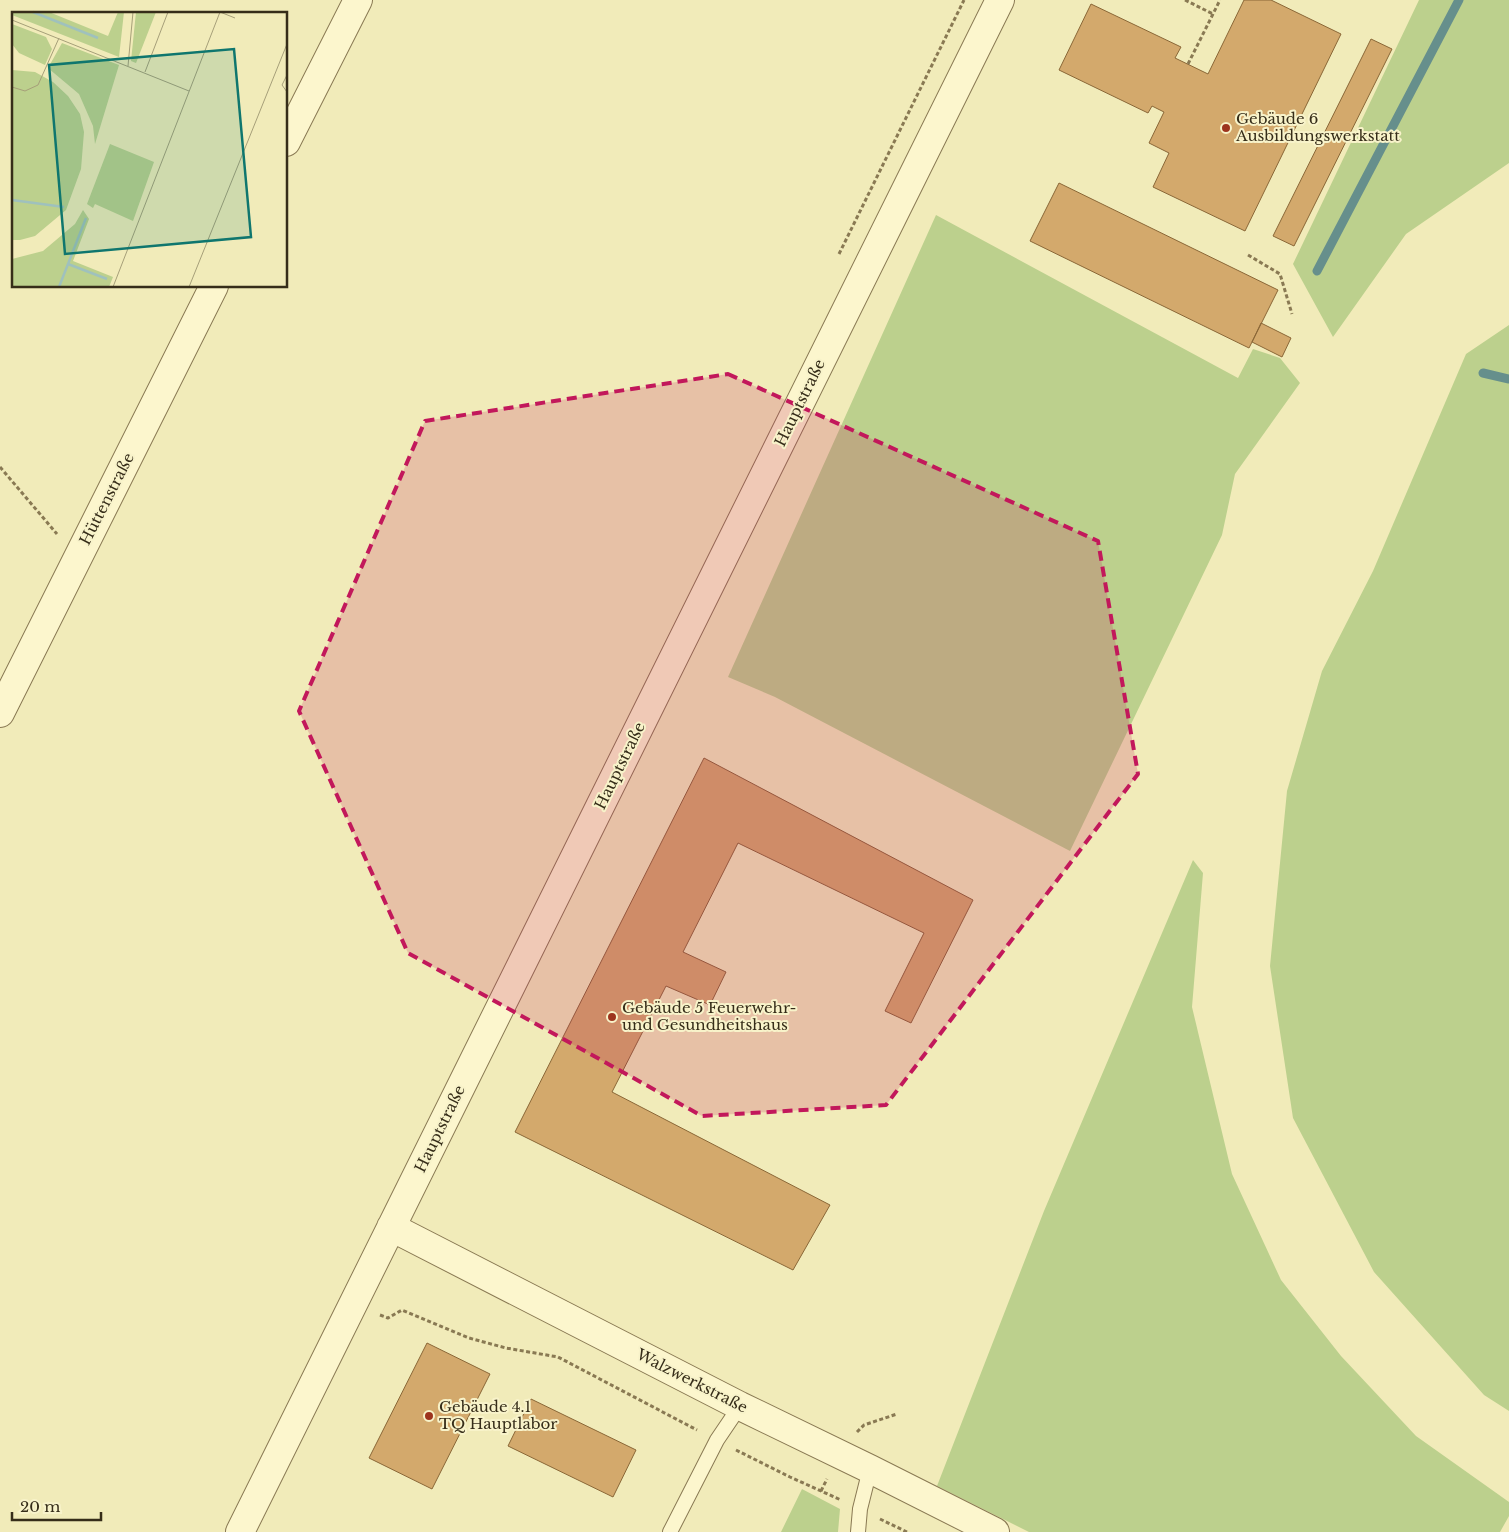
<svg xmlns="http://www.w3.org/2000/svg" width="1509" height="1532" font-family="'Libre Baskerville',serif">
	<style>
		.green { fill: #bcd08d }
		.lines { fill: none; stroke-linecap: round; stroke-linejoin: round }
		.stream { stroke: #668f8c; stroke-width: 9 }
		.building { fill: #d3a96c; stroke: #8a6737 }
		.lane-casing { stroke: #897953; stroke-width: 16 }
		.street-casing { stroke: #897953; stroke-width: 30 }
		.path { stroke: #897953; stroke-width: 3; stroke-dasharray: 4 2.5; stroke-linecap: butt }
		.lane { stroke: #fcf6cd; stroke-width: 14 }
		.street { stroke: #fcf6cd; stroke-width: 28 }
		.marked { fill: #c2185b; fill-opacity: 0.2; stroke: #c2185b; stroke-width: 4; stroke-dasharray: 10 6; stroke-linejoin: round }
		.poi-dot { fill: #9d341e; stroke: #f8f3ca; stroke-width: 2 }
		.labels { text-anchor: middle; stroke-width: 4; stroke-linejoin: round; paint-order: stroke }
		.poi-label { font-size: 15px; fill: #362d19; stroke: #f8f3ca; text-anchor: start }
		.street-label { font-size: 15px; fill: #362d19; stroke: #f8f3ca }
		.inset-river { fill: none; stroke: #9fc1bd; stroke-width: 2.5 }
		.inset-road { fill: none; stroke: #a69f79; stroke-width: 1 }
		.view { fill: #0f766e; fill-opacity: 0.15; stroke: #0f766e; stroke-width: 2.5 }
		.inset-edge { fill: none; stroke: #362d19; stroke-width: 2.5 }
	</style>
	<rect width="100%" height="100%" fill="#f1ebb9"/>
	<!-- green -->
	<path class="green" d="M1419,0H1509V163L1406,234L1333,337L1293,264Z
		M936,215L1238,378L1253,349L1280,358L1300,383L1235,474L1222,535L1070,851L775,697L728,677Z
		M1509,325V1411L1484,1395L1374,1272L1293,1118L1270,966L1287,791L1322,671L1373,571L1466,354Z
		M1193,860L1203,873L1192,1007L1232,1174L1281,1280L1341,1356L1416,1436L1509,1502V1516L1500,1532H1029L937,1486L1044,1211Z
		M802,1489L840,1509L838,1532H781Z"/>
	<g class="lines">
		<!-- stream -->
		<path class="stream" d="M1317,271L1459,0
			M1483,373L1509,379"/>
	</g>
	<!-- building -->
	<path class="building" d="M1244,0H1271L1341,34L1245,231L1153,187L1169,153L1149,143L1164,112L1152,106L1148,113L1059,70L1091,4L1181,47L1175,58L1208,74Z
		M1371,39L1392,49L1294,246L1273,236Z
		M1059,183L1278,290L1249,348L1030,241Z
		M1261,323L1291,338L1282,357L1252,342Z
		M704,758L973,900L911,1023L885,1011L924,933L738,843L683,952L726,972L710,1005L666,986L612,1092L830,1205L793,1270L515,1132Z
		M427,1343L490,1374L432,1489L369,1458Z
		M531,1399L636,1450L613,1497L508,1446Z"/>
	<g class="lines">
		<!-- lane casing -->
		<g class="lane-casing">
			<path id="lane" d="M670,1532L717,1440L740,1406
				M858,1532L860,1509L870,1469"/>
		</g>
		<!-- street casing -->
		<g class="street-casing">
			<path id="street" d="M286,142L358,0
				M0,713L214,286
				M391,1227L740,1406L870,1469L995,1532
				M240,1532L1000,0"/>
		</g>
		<!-- path -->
		<path class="path" d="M1185,0L1213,14
			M1188,64L1220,0
			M839,254L964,0
			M1248,255L1280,274L1292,314
			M0,467L57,534
			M380,1315L388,1318L402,1310L469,1338L506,1348L558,1357L697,1430
			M857,1432L864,1425L897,1414
			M736,1450L790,1477L841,1500
			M821,1491L827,1479
			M880,1519L907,1532"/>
		<!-- lane -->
		<use href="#lane" class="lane"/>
		<!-- street -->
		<use href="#street" class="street"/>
	</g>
	<!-- marked area -->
	<path class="marked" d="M728,374L1098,541L1138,774L886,1105L702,1116L408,953L299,711L425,421Z"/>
	<!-- markers -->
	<g class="poi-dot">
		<circle cx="1226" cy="128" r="5"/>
		<circle cx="612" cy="1017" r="5"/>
		<circle cx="429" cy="1416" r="5"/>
	</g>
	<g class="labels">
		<!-- poi labels -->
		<g class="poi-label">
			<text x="1236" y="124">Gebäude 6<tspan x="1236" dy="17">Ausbildungswerkstatt</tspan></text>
			<text x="622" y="1013">Gebäude 5 Feuerwehr-<tspan x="622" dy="17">und Gesundheitshaus</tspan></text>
			<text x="439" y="1412">Gebäude 4.1<tspan x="439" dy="17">TQ Hauptlabor</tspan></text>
		</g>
		<!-- street labels -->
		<g class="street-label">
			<text transform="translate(800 403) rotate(-64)" y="5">Hauptstraße</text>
			<text transform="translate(107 499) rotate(-63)" y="5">Hüttenstraße</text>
			<text transform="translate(620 766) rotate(-64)" y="5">Hauptstraße</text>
			<text transform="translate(440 1129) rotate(-64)" y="5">Hauptstraße</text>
			<text transform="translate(692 1381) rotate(27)" y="5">Walzwerkstraße</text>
		</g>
	</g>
	<!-- overview -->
	<g transform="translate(12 12)">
		<rect width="275" height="275" fill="#f1ebb9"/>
		<path d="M0,0H37L96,24L106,0H112L107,45L0,3ZM124,0H144L124,51L119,49ZM0,12L34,25L40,37L33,53L7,41L0,32ZM50,31L107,53L83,132L81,114L67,82L36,56ZM0,58L23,60L41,70L56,84L68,102L72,120L69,157L54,198L23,224L8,228H0ZM98,132L142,150L121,209L83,192L81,196L75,192ZM71,198L77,207L61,249L101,265L97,275H0V247L31,239L63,212Z" fill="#bcd08d"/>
		<path class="inset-river" d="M21,0L86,26M0,188L52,195M56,252L95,267M47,275L74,206"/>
		<path class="inset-road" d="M208,0L223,6M0,8L177,79M116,54L121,0M133,60L156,0M275,63L270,73L275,80M0,75L13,79L26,73L47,26M101,275L208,0M177,275L275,32"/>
		<path class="view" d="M222,37L239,225L53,242L37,53Z"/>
		<rect width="275" height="275" class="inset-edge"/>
	</g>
	<!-- scale -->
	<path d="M12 1512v8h89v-8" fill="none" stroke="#362d19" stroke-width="2.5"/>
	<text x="20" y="1512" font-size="15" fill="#362d19" stroke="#f8f3ca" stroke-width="4" paint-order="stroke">20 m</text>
</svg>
